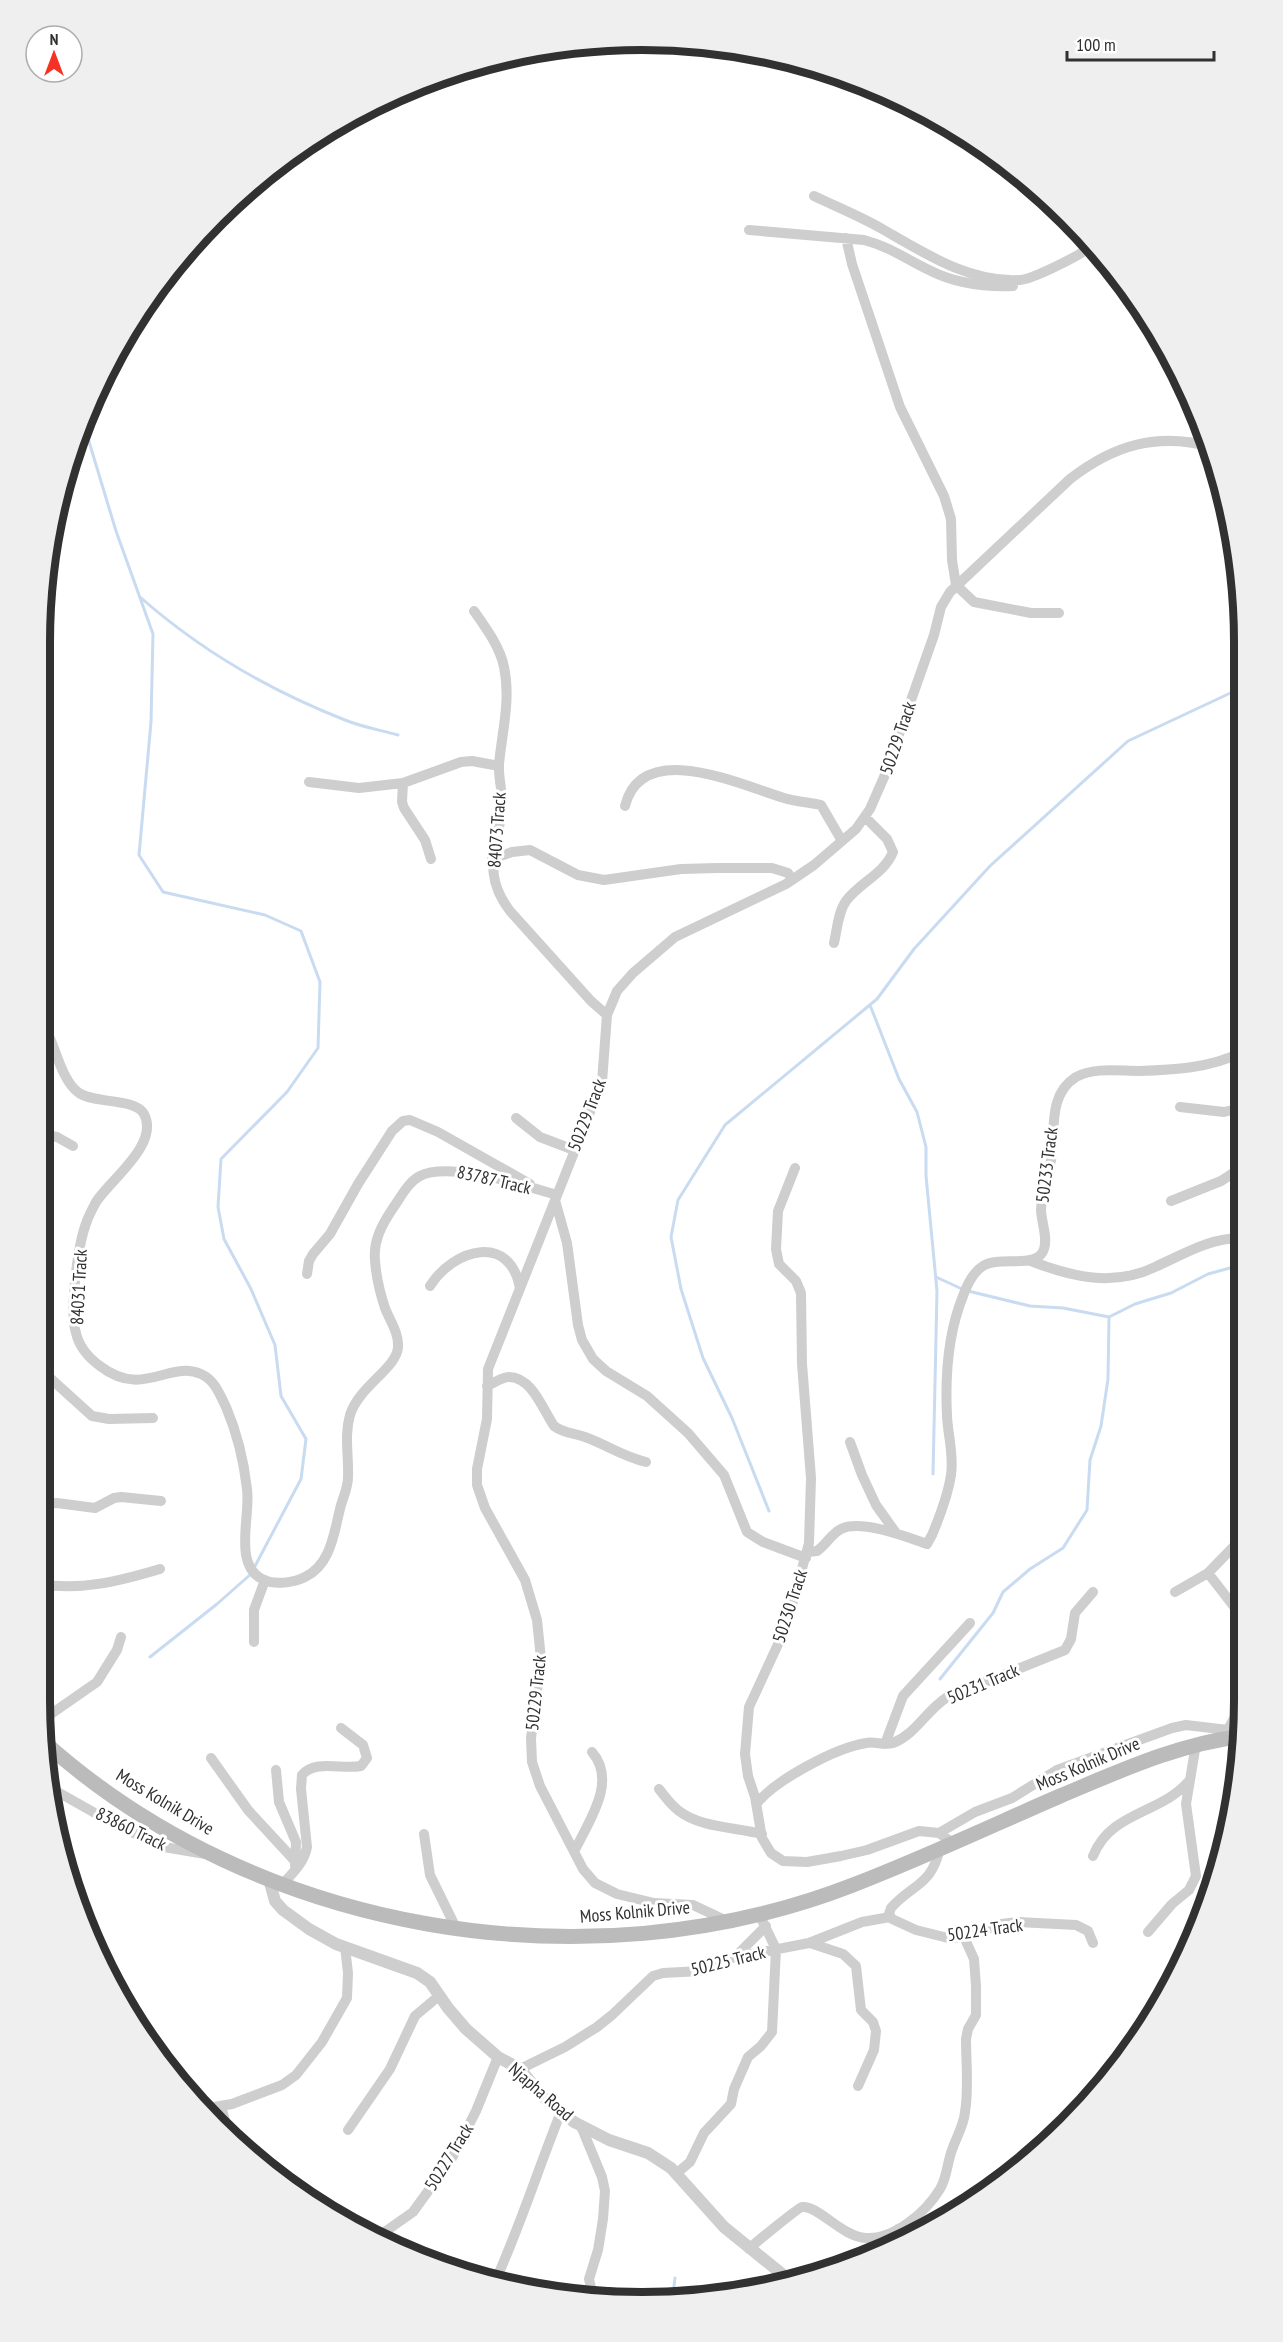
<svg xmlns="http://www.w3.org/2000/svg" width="1283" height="2342" font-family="'PT Sans Narrow',sans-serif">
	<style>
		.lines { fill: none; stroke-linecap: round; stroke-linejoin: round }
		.stream { stroke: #c9dbf0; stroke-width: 3 }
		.minor { stroke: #cecece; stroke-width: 10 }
		.tertiary { stroke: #cecece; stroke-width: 12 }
		.secondary { stroke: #bbb; stroke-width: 15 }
		.labels { text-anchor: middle; stroke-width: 6; stroke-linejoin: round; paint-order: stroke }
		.street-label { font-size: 18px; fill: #313131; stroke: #fff }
		.rim { fill: none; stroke: #313131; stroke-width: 8 }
	</style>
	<rect width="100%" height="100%" fill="#fff"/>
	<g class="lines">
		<!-- stream -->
		<path class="stream" d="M329,130L393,94
			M84,425L116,531L153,634L151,722L139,855L163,892L265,915L301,931L320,982L318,1048L287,1092L221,1159L218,1207L224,1239L251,1289L275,1345L281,1396L306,1439L301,1479L254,1568
			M140,597C200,650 271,691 345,720C362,727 380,730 398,735
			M870,1005L899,1079L917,1112L926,1147V1176L937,1291L933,1474
			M936,1277L962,1289
			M968,1291L1030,1306L1063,1308L1109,1317L1135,1304L1171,1293L1208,1274L1241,1265
			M769,1511L732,1418L703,1358L681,1289L671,1237L678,1200L725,1125L877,999L914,949L990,866L1128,741L1239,689
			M150,1657L217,1604L251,1574
			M940,1679L993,1613L1003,1592L1030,1569L1063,1548L1087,1510L1090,1460L1101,1426L1108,1379L1109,1317
			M672,2302L675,2278"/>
		<!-- minor -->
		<path class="minor" d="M814,196C837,207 862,217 884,230C926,254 970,283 1020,280C1033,279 1079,256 1090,247
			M749,230L864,240C891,247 907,260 931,271C955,283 986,287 1013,286
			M846,238L852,264L900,407L944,496L951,519L952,560L956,585L974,602L1031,613H1059
			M474,611C486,628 500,647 504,667C511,700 502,732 499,764C498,778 503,792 502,805C499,848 480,872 510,911L591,1001L607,1015
			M309,782L359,788L403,783L461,762L472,761L499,766
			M403,783L402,802L404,808L425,840L431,859
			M625,806C642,738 741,785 784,798C796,802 809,802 821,805L842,841
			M492,859L512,852L530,850L578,875L604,880L681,869L717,868H772L788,873L792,880
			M1240,914C1233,935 1234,953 1240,974
			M834,943C837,930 838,912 846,901C859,883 884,874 893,852L887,839L865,817
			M40,1019C55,1039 59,1079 79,1093C96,1104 135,1098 144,1114C160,1144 110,1180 96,1202C93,1208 89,1215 87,1221C78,1243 69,1310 76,1333C79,1346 89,1358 100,1366C143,1399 169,1360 201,1374C215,1380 220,1395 226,1407C237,1433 244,1462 247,1489C251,1516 232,1566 264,1580C275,1585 293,1583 305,1577C332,1564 334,1531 341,1505C344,1496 348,1486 348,1478C349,1456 344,1436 350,1415C359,1386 397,1368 398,1347C399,1333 390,1321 385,1308C380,1293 376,1276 375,1260C373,1240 383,1223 393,1208C401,1197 408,1182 420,1176C449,1161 526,1186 557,1195
			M1180,1107L1224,1112L1241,1108
			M516,1118L540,1137L574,1150
			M40,1134L57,1137L73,1146
			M795,1168L778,1211L776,1249L779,1264L796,1281L801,1293L802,1364L811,1478L809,1543L786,1627L749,1707L745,1754L748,1776L755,1797L762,1838L771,1853L783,1861L807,1862L841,1856L867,1850L919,1831L939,1833L953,1843
			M555,1200L567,1243L578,1325L582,1340L593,1359L606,1371L647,1396L688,1433L724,1475L747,1532L763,1542L806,1558
			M1171,1201L1221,1181L1241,1168
			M40,1260H48
			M1031,1261C1071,1277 1114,1287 1155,1267C1184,1254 1209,1238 1241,1238
			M307,1274L309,1261L313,1254L330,1234L358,1184L392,1131L403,1121L410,1120L438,1132L530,1184
			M430,1286C454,1248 511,1233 520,1289
			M39,1368L92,1416L109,1419L153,1418
			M487,1386C494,1383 502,1377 509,1377C532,1377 543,1410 554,1426C563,1433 573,1433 585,1437C607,1445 622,1456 646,1462
			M1237,1400H1242
			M850,1442L862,1475L876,1505L896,1533
			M39,1504L57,1503L95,1508L114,1498L121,1497L161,1501
			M808,1552L817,1551C826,1545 831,1534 841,1529C861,1519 907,1537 927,1544L932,1535C940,1516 948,1495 951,1475C954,1455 948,1436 947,1416C945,1376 948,1333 963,1296C967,1285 973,1272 983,1266C999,1255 1038,1270 1044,1249C1048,1236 1041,1222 1041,1209C1042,1192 1048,1176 1051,1160C1056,1132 1047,1095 1076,1077C1094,1067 1119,1071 1139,1071C1173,1070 1210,1068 1240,1053
			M1208,1573L1242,1617
			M39,1584C81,1591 120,1581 160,1569
			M1175,1592L1208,1573L1242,1538
			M254,1642V1610L265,1580
			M41,1721L97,1682L117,1650L121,1637
			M1225,1735L1243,1702
			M885,1744L903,1696L970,1623
			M211,1758L248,1810L295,1861
			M276,1770L279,1802L296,1842L295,1866
			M47,1786L118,1826L164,1847L211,1855
			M659,1789C665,1797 671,1805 679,1811C701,1828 735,1827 762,1834
			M757,1803C776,1780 835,1748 866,1743C875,1741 884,1746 893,1743C916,1734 926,1711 946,1698L1065,1650L1071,1639L1075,1613L1093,1592
			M939,1833L975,1812L1012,1798L1057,1770L1172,1728L1186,1725L1228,1730
			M424,1834L430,1875L456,1928
			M940,1848C931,1887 913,1883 891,1908L889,1914L892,1919L916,1930L948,1938L964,1937L1001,1924L1018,1922L1076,1925L1088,1931L1093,1943
			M574,1852C588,1822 618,1782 592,1752
			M1093,1856C1111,1811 1161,1814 1189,1781
			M283,1884C293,1872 304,1863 307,1847L301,1789L302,1775C316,1759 342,1770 361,1766L367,1758L363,1745L341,1728
			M727,1921L693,1905L654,1903L617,1894L595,1883L583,1869L540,1786L532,1762L531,1738L541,1659L537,1620L525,1580L485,1508L477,1485V1469L487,1419L488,1369L602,1082L607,1015L617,991L633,973L675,937L786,884L814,865L856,829L870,809L884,777L934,635L941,607L950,592L1070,479C1114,445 1157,432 1212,447
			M1148,1932L1172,1904L1189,1890L1196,1876L1186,1804L1196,1744
			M810,1943L843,1954L856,1966L861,2010L873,2022L876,2031L874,2050L858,2086
			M735,1957L766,1926
			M520,2069L565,2047L597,2027L612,2015L653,1976L663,1973L701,1971L726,1959L809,1943L862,1922L890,1917
			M221,2106L230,2139
			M202,2109L232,2104L282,2085L296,2075L322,2042L347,1998L348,1973L345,1947
			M581,2126L602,2177L605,2191L603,2219L598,2250L589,2279L592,2292L603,2302
			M348,2130L390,2069L415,2016L440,1995
			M677,2173L690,2162L704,2133L731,2104L734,2089L748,2057L761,2046L772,2032L776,1949L759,1914
			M291,2189L294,2190
			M898,2229L914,2230L928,2227
			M376,2238L413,2212L452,2158L476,2111L498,2057
			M749,2249C755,2243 798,2208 802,2207C818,2205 842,2237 866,2238C894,2240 926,2212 940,2189C947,2178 947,2163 952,2150C956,2138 964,2125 965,2112C969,2089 966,2062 966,2039L968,2029L976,2015V1986L974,1959L964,1937
			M494,2284C520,2227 538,2169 561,2112"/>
		<!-- tertiary -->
		<path class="tertiary" d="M269,1879L275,1901L283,1910L309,1929L336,1944L417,1973L430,1982L448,2008L466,2029L498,2057L520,2069L547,2101L574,2122L609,2140L648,2153L671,2168L724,2227L793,2283"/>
		<!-- secondary -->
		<path class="secondary" d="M43,1741C256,1933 586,1989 853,1885C923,1858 991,1826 1060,1796C1120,1771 1178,1744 1243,1736"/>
	</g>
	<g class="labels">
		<!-- street labels -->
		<g class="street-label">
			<text transform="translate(898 738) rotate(-71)" y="6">50229 Track</text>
			<text transform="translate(497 830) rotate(-86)" y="6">84073 Track</text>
			<text transform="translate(587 1115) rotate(-69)" y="6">50229 Track</text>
			<text transform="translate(1047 1165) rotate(-83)" y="6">50233 Track</text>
			<text transform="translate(494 1180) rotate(13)" y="6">83787 Track</text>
			<text transform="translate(79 1287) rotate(-87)" y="6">84031 Track</text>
			<text transform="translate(790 1606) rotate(-72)" y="6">50230 Track</text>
			<text transform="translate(983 1684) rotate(-23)" y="6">50231 Track</text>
			<text transform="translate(536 1693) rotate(-84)" y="6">50229 Track</text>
			<text transform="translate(1088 1764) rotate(-23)" y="6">Moss Kolnik Drive</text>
			<text transform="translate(165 1802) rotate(31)" y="6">Moss Kolnik Drive</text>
			<text transform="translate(131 1829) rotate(26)" y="6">83860 Track</text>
			<text transform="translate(635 1912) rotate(-5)" y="6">Moss Kolnik Drive</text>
			<text transform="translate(985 1930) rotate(-8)" y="6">50224 Track</text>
			<text transform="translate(728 1961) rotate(-14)" y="6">50225 Track</text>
			<text transform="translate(541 2092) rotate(41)" y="6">Njapha Road</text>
			<text transform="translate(449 2157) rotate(-58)" y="6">50227 Track</text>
		</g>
	</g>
	<!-- crop -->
	<path d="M0 0H1283V2342H0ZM642 50H642A592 592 0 0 1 1234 642V1700A592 592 0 0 1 642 2292H642A592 592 0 0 1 50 1700V642A592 592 0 0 1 642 50Z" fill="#efefef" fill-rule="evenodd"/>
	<path class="rim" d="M642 50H642A592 592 0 0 1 1234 642V1700A592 592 0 0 1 642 2292H642A592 592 0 0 1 50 1700V642A592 592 0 0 1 642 50Z"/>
	<!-- north arrow -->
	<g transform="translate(54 54)"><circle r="28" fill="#ffffff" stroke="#adadad" stroke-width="1.5"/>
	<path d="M0-4.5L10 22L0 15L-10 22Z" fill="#f53325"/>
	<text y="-9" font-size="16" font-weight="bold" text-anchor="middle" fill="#313131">N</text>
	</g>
	<!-- scale -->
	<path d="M1067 51v9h147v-9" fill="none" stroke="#313131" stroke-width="3"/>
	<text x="1076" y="51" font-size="18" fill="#313131" stroke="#ffffff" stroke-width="4.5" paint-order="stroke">100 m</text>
</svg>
